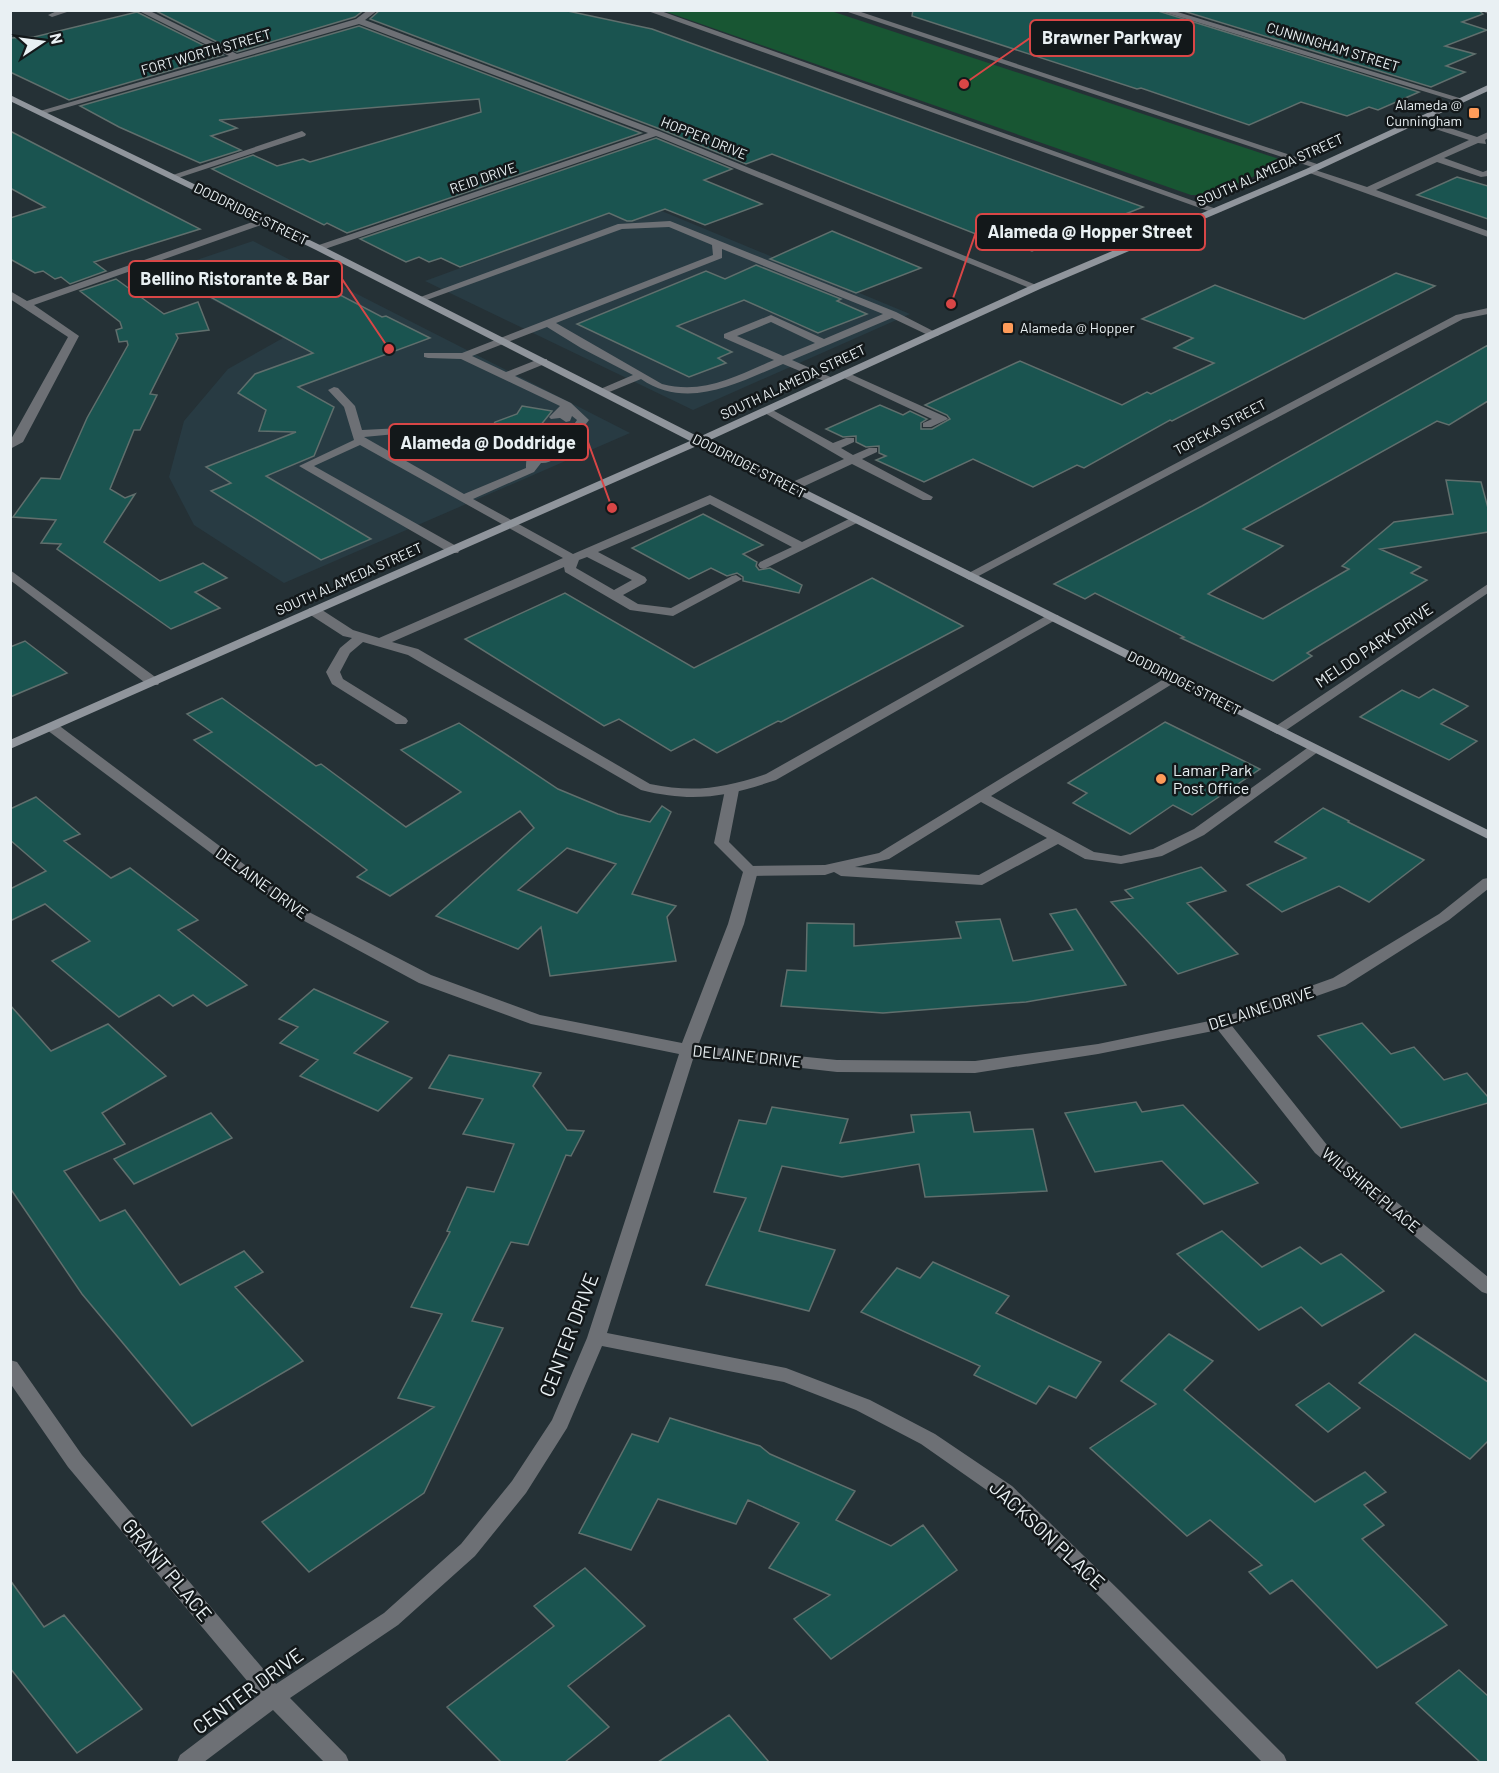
<svg xmlns="http://www.w3.org/2000/svg" width="1499" height="1773" font-family="Barlow,sans-serif">
	<style>
		.built { fill: #283b43 }
		.green { fill: #185633 }
		.building { fill: #1a5450; stroke: #606f6d; stroke-width: 1.5; fill-rule: evenodd }
		.lines { fill: none; stroke-linecap: round; stroke-linejoin: round }
		.service { fill: #6d7075; fill-rule: evenodd }
		.minor { fill: #6d7075; fill-rule: evenodd }
		.tertiary { fill: #6d7075; fill-rule: evenodd }
		.secondary { fill: #90959c; fill-rule: evenodd }
		.poi-dot { fill: #fe9b59; stroke: #13181a; stroke-width: 2 }
		.labels { text-anchor: middle; stroke-width: 5; stroke-linejoin: round; paint-order: stroke }
		.far-street-label { font-size: 14px; fill: #e9f0f3; stroke: #13181a }
		.far-poi-label { font-size: 14px; fill: #e9f0f3; stroke: #13181a; text-anchor: end }
		.street-label { font-size: 16px; fill: #e9f0f3; stroke: #13181a }
		.poi-label { font-size: 16px; fill: #e9f0f3; stroke: #13181a; text-anchor: start }
		.near-street-label { font-size: 20px; fill: #e9f0f3; stroke: #13181a }
		.leader { fill: none; stroke: #d94646; stroke-width: 2 }
		.callout-dot { fill: #d94646; stroke: #13181a; stroke-width: 2 }
		.callout { fill: #13181a; stroke: #d94646; stroke-width: 2 }
		.callout-label { font-size: 18px; text-anchor: middle; font-weight: bold; fill: #e9f0f3 }
	</style>
	<rect width="100%" height="100%" fill="#253136"/>
	<!-- built -->
	<path class="built" d="M640,202L910,314L693,410L425,281Z
		M253,241L630,433L284,583L194,525L169,477L184,421L228,369L283,338L161,272Z"/>
	<!-- green -->
	<path class="green" d="M664,11H831L1276,158L1281,161L1280,165L1211,195H1191Z"/>
	<!-- building -->
	<path class="building" d="M154,10H364L355,17L237,52Z
		M380,10H563L652,29L1143,207L1032,251L991,236L986,238L772,154L746,164L660,129L370,19Z
		M913,10H1155L1419,92L1378,110L1369,107L1347,116L1301,102L1249,125L1141,88L1137,89L912,16Z
		M1180,10H1478L1483,14L1462,22L1487,30L1445,46L1475,54L1446,66L1465,72L1431,87Z
		M137,12L223,55L69,100L10,72V38L34,37Z
		M359,26L641,133L347,233L327,223L324,225L212,169L253,155L277,166L303,159L310,162L481,112L479,99L219,120L237,128L211,136L241,150L200,163L119,127L80,106Z
		M10,131L147,202L200,229L94,262L106,271L70,284L61,277L55,279L43,271L35,273L10,259V218L45,207L10,188Z
		M656,138L732,169L704,180L762,204L705,225L665,209L632,221H627L609,213L460,267L441,258L429,262L419,257L406,262L360,239Z
		M1457,177L1488,186V219L1417,195Z
		M832,231L873,248L921,268L856,293L770,259Z
		M756,265L841,299L837,301L867,314L818,333L744,300L677,326L732,352L718,358L726,363L689,377L577,324L706,271L725,279Z
		M1396,273L1435,286L1172,421L1170,420L1084,468L1077,465L1033,487L973,459L924,482L876,460L886,456L879,453V446L866,447L856,442V436L843,437L826,429L880,405L903,415L910,411L927,419L921,423V429H932L950,419L947,415L925,405L1020,361L1122,405L1147,392L1151,394L1214,363L1174,348L1193,338L1142,319L1215,285L1304,319Z
		M302,275L382,317L386,316L430,338L298,387L334,407L314,456L266,476L371,539L321,560L211,491L231,483L206,467L296,432L259,431L266,410L238,393L255,374L313,353L212,298L257,283L265,287Z
		M116,279L164,314L198,302L209,330L176,334L178,338L150,394L157,395L140,430H134L110,489L125,498L135,494L104,542L160,581L203,563L227,578L195,592L220,608L171,629L57,549L61,544L41,543L56,520L13,517L41,478L60,479L87,418L128,345L127,341L119,342L116,330L122,328L120,322L80,291Z
		M1488,345V401L1449,425L1437,421L1243,529L1283,546L1208,594L1263,619L1349,569L1342,566L1394,522L1453,514L1446,480L1481,482L1488,508V532L1380,549L1421,567L1411,573L1427,580L1307,653L1312,656L1273,681L1181,638L1184,637L1095,593L1085,599L1054,584L1202,506Z
		M522,406L552,411L524,446L483,441L495,422L517,414Z
		M703,514L763,545L743,554L757,562L756,566L759,570L770,568L802,585L799,593L743,581V577L737,573L727,576L711,568L689,579L632,548Z
		M872,578L963,626L781,722L778,721L717,753L694,739L671,751L619,719L604,726L465,639L565,593L694,668Z
		M25,641L67,673L10,697V647Z
		M1433,689L1468,706L1441,724L1477,741L1449,760L1360,717L1402,690L1419,698Z
		M222,698L316,766L321,764L406,827L461,792L401,750L459,723L558,789L618,814L650,822L662,806L671,812L632,894L676,906L667,917L676,961L550,976L541,927L518,949L436,916L534,828L520,811L390,896L357,877L367,870L194,740L212,732L187,714ZM567,848L616,864L577,913L518,890Z
		M1165,722L1260,769L1192,815L1173,805L1130,834L1073,803L1087,793L1068,783Z
		M36,797L80,834L64,841L111,878L130,868L198,920L178,930L247,985L207,1006L193,995L173,1006L159,995L119,1017L52,961L90,941L45,904L10,921V889L46,871L10,840V809Z
		M1323,808L1349,821L1348,822L1424,860L1369,902L1339,886L1282,912L1247,885L1306,858L1275,842Z
		M1201,867L1226,891L1187,903L1238,954L1178,974L1111,902L1133,898L1125,890Z
		M1076,909L1126,985L1026,1002L883,1013L781,1006L787,970L806,971L807,923L854,924V946L961,938L956,922L1000,919L1013,961L1073,950L1050,914Z
		M314,989L388,1022L354,1053L412,1078L378,1111L300,1076L318,1060L280,1043L298,1027L279,1019Z
		M10,1005L51,1051L108,1024L166,1076L102,1113L125,1144L64,1171L100,1221L125,1210L180,1285L244,1251L263,1272L235,1287L303,1361L192,1426L82,1294L10,1188Z
		M1362,1023L1391,1054L1414,1047L1444,1080L1467,1073L1488,1097V1103L1401,1128L1318,1036Z
		M449,1055L541,1073L533,1086L567,1130L584,1131L571,1156L566,1155L528,1245L511,1242L472,1321L503,1328L424,1493L309,1572L262,1522L434,1407L398,1398L442,1314L411,1307L450,1232L447,1231L467,1187L494,1192L514,1144L463,1134L483,1099L429,1088Z
		M1136,1102L1142,1112L1183,1105L1258,1183L1204,1204L1162,1161L1095,1172L1065,1113Z
		M772,1107L848,1119L840,1143L914,1132L911,1115L970,1112L974,1132L1033,1129L1047,1191L925,1197L919,1164L842,1177L782,1166L759,1231L835,1250L809,1311L706,1285L746,1198L714,1192L739,1120L766,1124Z
		M211,1113L232,1138L134,1184L114,1159Z
		M1222,1231L1262,1267L1300,1247L1321,1264L1341,1254L1384,1291L1322,1326L1301,1307L1259,1330L1177,1254Z
		M933,1262L1009,1296L996,1313L1101,1362L1076,1398L1049,1386L1036,1404L974,1375L980,1366L861,1312L897,1268L920,1278Z
		M1169,1334L1213,1361L1184,1390L1315,1502L1365,1472L1386,1492L1364,1505L1384,1525L1362,1539L1447,1625L1377,1668L1292,1580L1270,1594L1249,1572L1262,1565L1210,1520L1187,1536L1090,1448L1156,1404L1121,1381Z
		M1415,1334L1488,1382V1441L1470,1459L1359,1383Z
		M1329,1383L1360,1408L1328,1432L1296,1405Z
		M670,1418L760,1446L770,1454L855,1491L836,1520L891,1546L923,1525L957,1570L831,1659L794,1619L830,1595L769,1568L799,1523L748,1500L736,1524L658,1499L631,1550L579,1533L632,1434L658,1442Z
		M585,1568L645,1626L568,1686L609,1727L565,1762H501L447,1707L554,1626L534,1606Z
		M10,1580L44,1627L64,1615L142,1709L77,1753L10,1668Z
		M1459,1670L1488,1696V1762H1480L1416,1703Z
		M729,1715L769,1762H658Z"/>
	<g class="lines">
		<!-- service -->
		<path class="service" d="M1417,117L1477,137L1488,132V138L1485,140L1486,144L1478,143L1444,158L1483,172L1488,170V176L1481,177L1437,162L1376,190L1488,231V237L1304,171L1312,169L1367,187L1469,140L1414,122L1413,120Z
			M670,221L896,312L939,334L938,336H930L892,318L792,360L835,379L836,381L831,384L783,364C737,383 688,411 641,379L602,395L596,392L598,390L633,375L581,348L547,327L472,356L506,372L539,359H547V363L515,376L571,403L589,420C579,433 559,465 541,463L534,472L473,499L573,554L710,495L802,542L853,517L857,516L863,520L764,569L760,568L758,565L760,562L792,547L710,504L598,552L645,577L647,580L645,583L623,595L638,604L671,608L732,576L736,575L742,579L673,616L630,610L565,572L564,567L392,642L418,649L650,784C695,793 723,788 766,774L1048,615H1058L1059,618L776,780C726,797 693,803 641,790L408,655L363,642L350,653L340,672L343,679L406,718L408,721L406,724H396L332,684L326,672L340,648L352,638L343,636L309,614L308,611L309,608H319L353,630L379,638L563,558L360,445L314,466L458,547L460,550L458,553H450L299,466L354,440L344,407L328,390L334,387L338,388L355,406L362,430L421,427V431L417,432L364,437L464,494L526,468C526,455 530,436 543,431L549,434L541,447L551,434H559L561,436L551,449L563,440L577,420L572,416L570,421L566,422L560,418L551,419L549,417L560,406L461,359L428,358L424,357V353H462L713,255L712,245L669,227L622,229L424,301L415,299L618,224ZM722,249L883,314L824,339L771,315L724,334V338L774,360C736,376 704,395 662,384L556,323L722,258ZM771,322L815,343L783,356L737,336ZM587,557L632,580L614,590L576,568L579,560Z
			M846,372L946,417L948,419L931,427H923V423L932,419L842,377L841,375Z
			M767,407L833,443L846,438H854V442L841,448L853,455L869,448H877V452L862,459L933,497L931,500H923L852,464L796,490H788V484L844,459L763,412L761,410Z
			M1172,674L1179,678L1177,681L991,796L1094,852L1121,856L1153,849L1194,829L1310,746L1315,745L1322,749L1204,835L1162,856L1121,864L1085,859L1058,844L982,885L841,876L834,872L825,875L751,876L744,871L751,866L825,865L879,853ZM981,802L1047,838L979,875L855,867L889,859Z"/>
		<!-- minor -->
		<path class="minor" d="M59,10H73L52,17L48,15Z
			M137,10H148L237,54L356,19L368,10H378L365,20L659,131L1041,287L1032,289L656,136L322,250H316V246L648,133L359,24L40,115V111L229,56Z
			M1157,10H1171L1466,100L1459,102Z
			M1480,10H1488V14Z
			M302,131L306,134L305,136L178,178L170,176Z
			M264,218L267,219V223L34,305L79,336L23,442L10,449V441L68,337L10,299V291L27,301Z
			M1488,308V314L1463,319L973,579L969,580L963,576L1456,315Z
			M10,570L158,679L160,682L158,685H148L10,580Z
			M1488,584V593L1282,733L1277,734L1270,730Z
			M52,723L57,724L305,910L431,975L540,1015L682,1043L728,924L743,872L714,843L725,790L732,786L737,787L739,790L729,842L758,871L744,924L698,1046L837,1060L975,1061L1098,1044L1219,1019L1333,978L1439,914L1483,879L1488,878V889L1449,920L1345,986L1232,1026L1327,1145L1488,1277V1294L1482,1292L1315,1153L1218,1030L1098,1054L975,1073L837,1072L694,1056L607,1333L786,1368L870,1400L935,1434L1012,1486L1120,1591L1284,1755L1287,1762H1262L1106,1603L998,1498L921,1444L856,1410L784,1382L602,1346L567,1428L526,1493L475,1556L398,1625L290,1698L346,1755L349,1762H324L273,1710L204,1762H177L180,1755L259,1695L68,1467L10,1383V1360L17,1362L82,1455L276,1684L384,1613L461,1544L512,1481L552,1420L587,1338L679,1054L531,1024L419,983L295,916L47,730L45,727L47,724Z"/>
		<!-- tertiary -->
		<path class="tertiary" d="M645,10H658L1222,211L1214,213Z
			M842,10H855L1323,166L1315,168Z"/>
		<!-- secondary -->
		<path class="secondary" d="M1488,85V91L1312,173L1040,289L708,441L1488,830V839L699,445L10,749V740L690,441L316,250L10,101V95L322,246L699,437L1032,285L1306,169Z"/>
	</g>
	<!-- markers -->
	<g class="poi-dot">
		<rect x="1468" y="107" width="12" height="12" rx="3"/>
		<rect x="1002" y="322" width="12" height="12" rx="3"/>
		<circle cx="1161" cy="779" r="6"/>
	</g>
	<g class="labels">
		<!-- far-street labels -->
		<g class="far-street-label">
			<text transform="translate(1333 47) rotate(17)" y="5">CUNNINGHAM STREET</text>
			<text transform="translate(206 52) rotate(-16)" y="5">FORT WORTH STREET</text>
			<text transform="translate(704 138) rotate(22)" y="5">HOPPER DRIVE</text>
			<text transform="translate(1270 170) rotate(-24)" y="5">SOUTH ALAMEDA STREET</text>
			<text transform="translate(483 178) rotate(-19)" y="5">REID DRIVE</text>
			<text transform="translate(251 214) rotate(26)" y="5">DODDRIDGE STREET</text>
			<text transform="translate(793 382) rotate(-25)" y="5">SOUTH ALAMEDA STREET</text>
			<text transform="translate(1220 427) rotate(-28)" y="5">TOPEKA STREET</text>
			<text transform="translate(749 466) rotate(27)" y="5">DODDRIDGE STREET</text>
			<text transform="translate(349 579) rotate(-24)" y="5">SOUTH ALAMEDA STREET</text>
			<text transform="translate(1184 683) rotate(27)" y="5">DODDRIDGE STREET</text>
		</g>
		<!-- far-poi labels -->
		<g class="far-poi-label">
			<text x="1462" y="110">Alameda @<tspan x="1462" dy="16">Cunningham</tspan></text>
			<text x="1020" y="333" text-anchor="start">Alameda @ Hopper</text>
		</g>
		<!-- street labels -->
		<g class="street-label">
			<text transform="translate(1374 645) rotate(-34)" y="6">MELDO PARK DRIVE</text>
			<text transform="translate(262 883) rotate(36)" y="6">DELAINE DRIVE</text>
			<text transform="translate(1261 1008) rotate(-18)" y="6">DELAINE DRIVE</text>
			<text transform="translate(747 1056) rotate(6)" y="6">DELAINE DRIVE</text>
			<text transform="translate(1371 1190) rotate(40)" y="6">WILSHIRE PLACE</text>
		</g>
		<!-- poi labels -->
		<g class="poi-label">
			<text x="1173" y="776">Lamar Park<tspan x="1173" dy="18">Post Office</tspan></text>
		</g>
		<!-- near-street labels -->
		<g class="near-street-label">
			<text transform="translate(569 1335) rotate(-69)" y="7">CENTER DRIVE</text>
			<text transform="translate(1047 1535) rotate(43)" y="7">JACKSON PLACE</text>
			<text transform="translate(167 1570) rotate(50)" y="7">GRANT PLACE</text>
			<text transform="translate(248 1691) rotate(-36)" y="7">CENTER DRIVE</text>
		</g>
	</g>
	<!-- callouts -->
	<path class="leader" d="M964 84L1030 38M951 304L976 232M389 349L342 279M612 508L588 442"/>
	<g class="callout-dot">
		<circle cx="964" cy="84" r="6"/>
		<circle cx="951" cy="304" r="6"/>
		<circle cx="389" cy="349" r="6"/>
		<circle cx="612" cy="508" r="6"/>
	</g>
	<g class="callout">
		<rect x="1030" y="20" width="164" height="36" rx="6"/>
		<rect x="976" y="214" width="229" height="36" rx="6"/>
		<rect x="129" y="261" width="213" height="36" rx="6"/>
		<rect x="389" y="424" width="199" height="36" rx="6"/>
	</g>
	<g class="callout-label">
		<text x="1112" y="44">Brawner Parkway</text>
		<text x="1090" y="238">Alameda @ Hopper Street</text>
		<text x="235" y="285">Bellino Ristorante &amp; Bar</text>
		<text x="488" y="449">Alameda @ Doddridge</text>
	</g>
	<!-- border -->
	<rect width="1499" height="1773" fill="none" stroke="#e9f0f3" stroke-width="24"/>
	<!-- north arrow -->
	<g transform="translate(42 42) rotate(77)" stroke="#13181a" stroke-width="4.5" paint-order="stroke">
	<path d="M0-4.5L10 22L0 15L-10 22Z" fill="#e9f0f3"/>
	<text y="-9" font-size="16" font-weight="bold" text-anchor="middle" fill="#e9f0f3">N</text>
	</g>
</svg>
